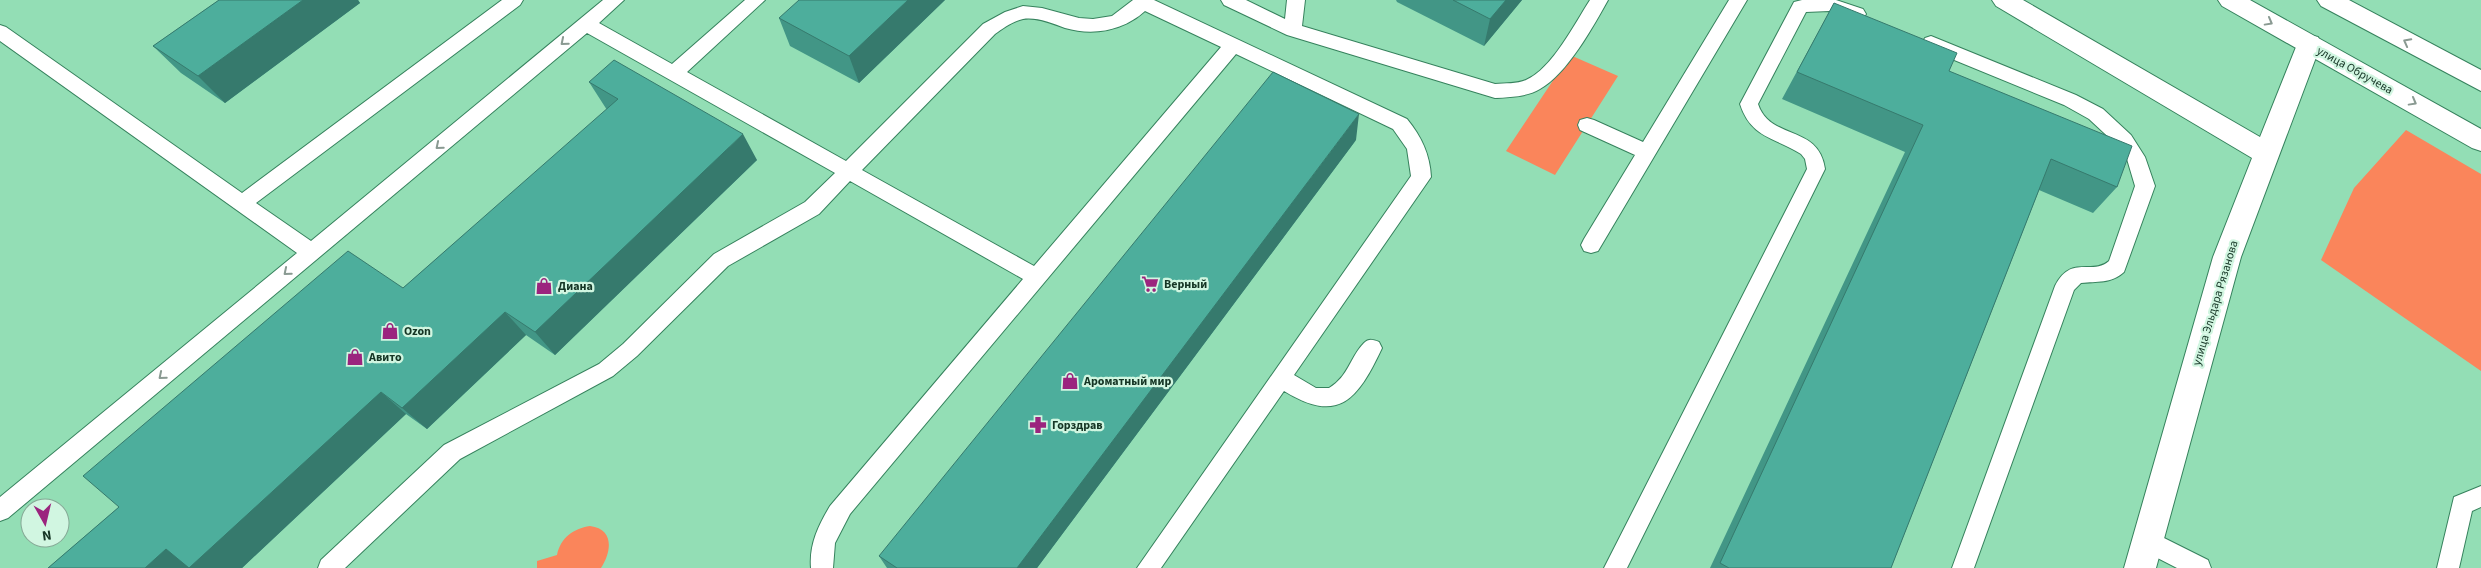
<svg xmlns="http://www.w3.org/2000/svg" width="2481" height="568" font-family="'Source Sans 3',sans-serif">
	<style>
		.green { fill: #fa855b }
		.lines { fill: none; stroke-linecap: round; stroke-linejoin: round }
		.lane-casing { stroke: #36825d; stroke-width: 2 }
		.street-casing { stroke: #36825d; stroke-width: 2 }
		.secondary-casing { stroke: #36825d; stroke-width: 2 }
		.lane { fill: #fff; fill-rule: evenodd }
		.street { fill: #fff; fill-rule: evenodd }
		.secondary { fill: #fff; fill-rule: evenodd }
		.wall { fill: #429686 }
		.shaded-wall { fill: #367a6d }
		.building { fill: #4dae9c; stroke: #367a6d }
		.oneway { stroke: #8a9a92 }
		.labels { text-anchor: middle; stroke-width: 4.5; stroke-linejoin: round; paint-order: stroke }
		.street-label { font-size: 12px; fill: #153525; stroke: #d1f6e1 }
		.poi-label { font-size: 12px; font-weight: bold; fill: #153525; stroke: #d1f6e1; text-anchor: start }
	</style>
	<rect width="100%" height="100%" fill="#93deb5"/>
	<!-- green -->
	<path class="green" d="M1570,55L1618,76L1555,175L1506,151Z
		M2406,130L2481,174V371L2321,260L2354,188Z
		M590,526C614,529 612,551 601,568H537V561L557,555C561,537 573,529 590,526Z"/>
	<g class="lines">
		<!-- lane casing -->
		<g class="lane-casing">
			<path id="lane" d="M502,0H523L520,5L256,203L311,241L603,0H624L599,23L672,64L745,0H765L687,72L846,161L983,24L1005,12L1023,6L1042,8L1079,18L1093,19L1112,16L1133,0H1154L1407,119C1421,136 1430,154 1431,177L1294,375L1316,388H1329C1349,376 1350,357 1364,343C1369,338 1374,340 1379,342L1382,348C1358,399 1339,425 1284,391L1161,568H1137L1411,176L1407,149L1393,129L1236,54L850,514L835,543L833,568H811C809,545 818,526 830,506L1023,279L850,181L819,214L728,266L637,356L613,376L460,459L345,568H318L321,560L444,445L599,364L623,344L714,254L805,202L835,173L587,33L8,518L0,521V497L297,253L0,41V25L6,27L242,193ZM1145,11L1221,47L1034,266L862,170L995,34C1003,28 1013,21 1023,19C1037,17 1051,23 1065,28C1093,36 1123,31 1145,11Z
				M1221,0H1246L1285,19L1287,0H1305L1302,26L1495,84C1505,83 1517,84 1526,80C1552,69 1575,23 1590,0H1608C1593,27 1567,74 1540,89C1527,97 1510,97 1495,98L1287,35L1224,5Z
				M1729,0H1747L1598,251L1591,253L1584,251L1581,245L1584,239L1635,155L1580,130L1578,125L1580,120L1587,118L1594,120L1643,142Z
				M1802,0H1836L1863,9L1866,14L1863,19L1857,20L1829,11L1806,12L1758,104C1770,141 1819,124 1825,169L1627,568H1604L1807,169L1805,159L1801,154C1774,137 1751,138 1740,104L1794,2Z
				M1931,36L2076,95L2103,109L2131,135L2145,157L2155,186L2124,272C2111,284 2097,281 2081,283L2074,290L1974,568H1952L2055,286C2071,254 2092,276 2109,261L2135,186L2127,159L2117,145L2089,119L2064,105L1925,48L1922,43L1925,38Z
				M2481,486V507L2472,511L2459,568H2437L2454,497Z
				M2148,530L2208,560L2211,568H2177L2140,549L2137,541L2140,533Z"/>
		</g>
		<!-- street casing -->
		<g class="street-casing">
			<path id="street" d="M1992,0H2023L2260,137L2300,37L2309,35L2318,37L2321,44L2241,257L2156,568H2124L2213,257L2252,158L1996,6Z"/>
		</g>
		<!-- secondary casing -->
		<g class="secondary-casing">
			<path id="secondary" d="M2218,0H2250L2481,129V151L2472,148L2222,6Z
				M2317,0H2349L2481,70V91L2321,6Z"/>
		</g>
		<!-- lane -->
		<use href="#lane" class="lane"/>
		<!-- street -->
		<use href="#street" class="street"/>
		<!-- secondary -->
		<use href="#secondary" class="secondary"/>
	</g>
	<!-- wall -->
	<path class="wall" d="M219,0H358L360,3L225,103L181,73L153,46Z
		M945,0L859,83L790,46L779,18Z
		M1396,0H1522L1484,46L1397,2Z
		M1834,3L1949,71L2117,187L2093,213L2039,190L1891,568H1710L1905,152L1782,99Z
		M589,82L757,160L555,355L526,335L427,429L406,414L242,568H48L119,507L403,288L607,110Z
		M1356,140L1037,568H887L879,556Z"/>
	<!-- shaded-wall -->
	<path class="shaded-wall" d="M303,0H358L360,3L225,103L198,76Z
		M908,0H945L859,83L849,56Z
		M1506,0H1522L1484,46L1490,19Z
		M1359,114L1356,140L1037,568H1017Z
		M743,134L757,160L555,355L535,332Z
		M505,312L526,335L427,429L402,408Z
		M381,392L406,414L242,568H145L166,549Z"/>
	<!-- building -->
	<path class="building" d="M219,0H303L198,76L153,46Z
		M799,0H908L849,56L779,18Z
		M1453,0H1506L1490,19Z
		M1834,3L1957,53L1949,71L2132,146L2117,187L2051,159L1891,568H1729L1720,563L1923,125L1797,72Z
		M614,60L743,134L535,332L505,312L402,408L381,392L189,568L166,549L145,568H48L119,507L83,476L348,251L403,288L618,99L589,82Z
		M1273,72L1359,114L1017,568H897L879,556Z"/>
	<!-- one-way arrows -->
	<defs><path id="oneway-chevron" d="M-2-3.5L2.5 0L-2 3.5" fill="none" stroke-width="1.6" stroke-linecap="round" stroke-linejoin="round" transform="scale(1.25)"/></defs>
	<g class="oneway">
		<use href="#oneway-chevron" transform="translate(2269 22) rotate(29)"/>
		<use href="#oneway-chevron" transform="translate(564 42) rotate(140)"/>
		<use href="#oneway-chevron" transform="translate(2407 42) rotate(-152)"/>
		<use href="#oneway-chevron" transform="translate(2413 102) rotate(29)"/>
		<use href="#oneway-chevron" transform="translate(439 146) rotate(140)"/>
		<use href="#oneway-chevron" transform="translate(287 272) rotate(140)"/>
		<use href="#oneway-chevron" transform="translate(162 376) rotate(140)"/>
	</g>
	<!-- icons -->
	<defs>
		<g id="supermarket-bare" transform="scale(1.35)"><path d="M-6-5.5h2.5l.6 2H6L4.5 2H-2.5L-4.4-4H-6ZM-1.5 3.2a1.3 1.3 0 1 0 .1 0ZM3 3.2a1.3 1.3 0 1 0 .1 0Z" fill="#9b247e" stroke="#d1f6e1" stroke-width="2.5" paint-order="stroke"/></g>
		<g id="shop-bare" transform="scale(1.35)"><path d="M-5-2.5h2.3a2.7 3.5 0 0 1 5.4 0H5L5.5 6h-11ZM-1.5-2.5h3a1.5 2.3 0 0 0-3 0Z" fill="#9b247e" stroke="#d1f6e1" stroke-width="2.5" paint-order="stroke"/></g>
		<g id="pharmacy-bare" transform="scale(1.35)"><path d="M-2-6h4v4h4v4h-4v4h-4v-4h-4v-4h4Z" fill="#9b247e" stroke="#d1f6e1" stroke-width="2.5" paint-order="stroke"/></g>
	</defs>
	<g fill-rule="evenodd">
		<use href="#supermarket-bare" x="1150" y="284"/>
		<use href="#shop-bare" x="544" y="286"/>
		<use href="#shop-bare" x="390" y="331"/>
		<use href="#shop-bare" x="355" y="357"/>
		<use href="#shop-bare" x="1070" y="381"/>
		<use href="#pharmacy-bare" x="1038" y="425"/>
	</g>
	<g class="labels">
		<!-- street labels -->
		<g class="street-label">
			<text transform="translate(2355 70) rotate(29)" y="4">улица Обручева</text>
			<text transform="translate(2215 303) rotate(-73)" y="4">улица Эльдара Рязанова</text>
		</g>
		<!-- poi labels -->
		<g class="poi-label">
			<text x="1164" y="288">Верный</text>
			<text x="558" y="290">Диана</text>
			<text x="404" y="335">Ozon</text>
			<text x="369" y="361">Авито</text>
			<text x="1084" y="385">Ароматный мир</text>
			<text x="1052" y="429">Горздрав</text>
		</g>
	</g>
	<!-- north arrow -->
	<g transform="translate(45 523) rotate(172)"><circle r="24" fill="#d1f6e1" stroke="#86a996"/>
	<path d="M0-4L9 19L0 12L-9 19Z" fill="#9b247e"/>
	<text y="-8" font-size="14" font-weight="bold" text-anchor="middle" fill="#153525">N</text>
	</g>
</svg>
